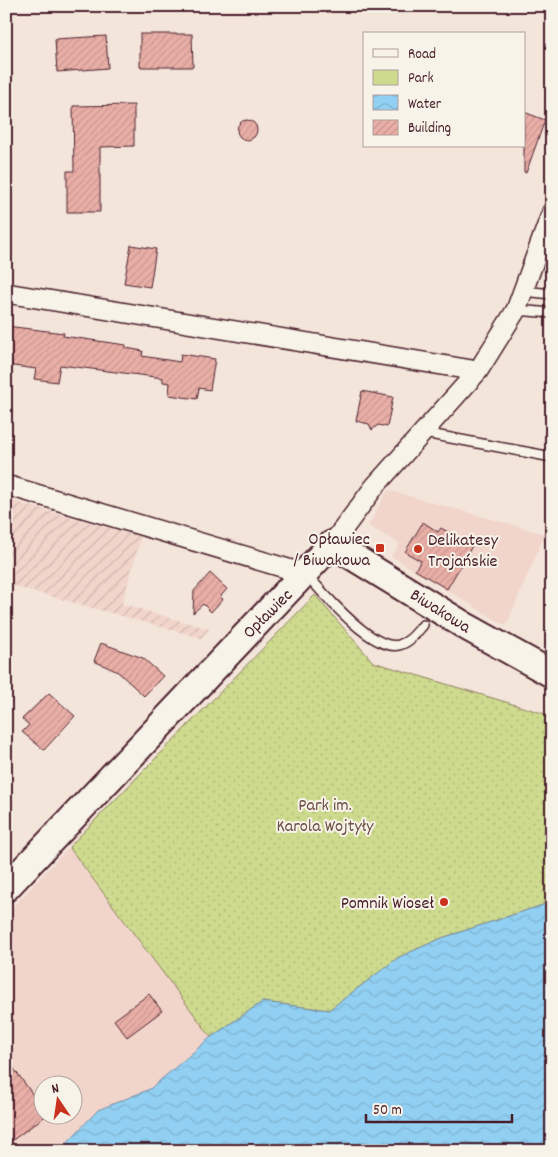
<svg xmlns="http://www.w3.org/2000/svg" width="558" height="1157" font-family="Dekko,sans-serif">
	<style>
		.built { fill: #f1d5cb; fill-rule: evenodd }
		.industrial { fill: url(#industrial-furrows) }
		.green { fill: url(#green-dots); stroke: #8c7d5c }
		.water { fill: url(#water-waves); stroke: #7589a2 }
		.building { fill: url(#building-hatch); stroke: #4a1f2b }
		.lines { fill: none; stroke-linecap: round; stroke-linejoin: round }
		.lane-casing { stroke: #4a1f2b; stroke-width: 12 }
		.street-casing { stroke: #4a1f2b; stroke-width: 22 }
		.secondary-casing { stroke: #4a1f2b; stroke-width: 30 }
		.lane { stroke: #f7f3e8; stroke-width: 9 }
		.street { stroke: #f7f3e8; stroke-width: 19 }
		.secondary { stroke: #f7f3e8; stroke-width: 26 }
		.poi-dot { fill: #c8321e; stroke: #f7f3e8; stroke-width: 2 }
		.labels { text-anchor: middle; stroke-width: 4; stroke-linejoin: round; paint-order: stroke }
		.poi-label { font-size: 18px; fill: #4a1f2b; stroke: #f7f3e8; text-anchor: end }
		.street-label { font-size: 18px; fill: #4a1f2b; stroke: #f7f3e8 }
		.park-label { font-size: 18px; fill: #6b4e44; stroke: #f7f3e8 }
	</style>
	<defs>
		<pattern id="industrial-furrows" width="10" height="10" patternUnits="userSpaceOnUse" patternTransform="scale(1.25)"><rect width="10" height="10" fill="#f1d5cb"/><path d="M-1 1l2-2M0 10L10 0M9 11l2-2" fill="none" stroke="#d0b6ae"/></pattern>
		<pattern id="green-dots" width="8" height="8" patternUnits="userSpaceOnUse" patternTransform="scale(1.25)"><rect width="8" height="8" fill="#cedb8e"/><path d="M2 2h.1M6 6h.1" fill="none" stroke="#b2bc7b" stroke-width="1.8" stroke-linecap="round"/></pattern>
		<pattern id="water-waves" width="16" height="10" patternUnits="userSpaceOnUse" patternTransform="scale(1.25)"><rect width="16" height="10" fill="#91d0f2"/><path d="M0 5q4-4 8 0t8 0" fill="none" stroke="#7fb2d0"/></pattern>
		<pattern id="building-hatch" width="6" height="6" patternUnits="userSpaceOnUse" patternTransform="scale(1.25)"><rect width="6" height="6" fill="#e9afa7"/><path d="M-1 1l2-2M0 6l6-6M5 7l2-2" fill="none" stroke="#c99690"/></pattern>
	</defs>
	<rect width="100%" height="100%" fill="#f4e5db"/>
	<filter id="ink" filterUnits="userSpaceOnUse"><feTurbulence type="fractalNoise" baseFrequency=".02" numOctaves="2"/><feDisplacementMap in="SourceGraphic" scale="10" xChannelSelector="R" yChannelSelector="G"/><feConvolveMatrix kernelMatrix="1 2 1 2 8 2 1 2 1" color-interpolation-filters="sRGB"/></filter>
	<g filter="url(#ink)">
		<!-- built -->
		<path class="built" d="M388,490L545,534L506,626L391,556L400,544L368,526Z
			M69,847L211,1037L150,1089L98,1110L59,1151H6V914ZM42,1084H72V1114H42Z"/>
		<!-- industrial -->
		<path class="industrial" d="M6,499L141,537L122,604L209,629L201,638L6,584Z"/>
		<!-- green -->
		<path class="green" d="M315,595L373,662L552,716V902L442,938L399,957L329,1010L262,1002L211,1037L69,847Z"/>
		<!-- water -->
		<path class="water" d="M552,902V1151H59L98,1110L150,1089L211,1037L262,1002L329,1010L399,957L442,938Z"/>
		<!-- building -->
		<path class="building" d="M140,34H192L193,67H140Z
			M106,36L108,68L57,72L55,39Z
			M134,105V146L100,147V212H67V171H74L73,106Z
			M524,112L545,120L526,173L524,172Z
			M237 130a10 10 0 1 1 20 0a10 10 0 1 1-20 0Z
			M131,245L156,249L150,287L124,283Z
			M6,326L64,333L63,336L126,345V348L143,351L142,356L180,362L181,354L215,359L210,390L199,388L197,399L169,395L170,383L163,382V378L60,365L57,382L34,379L36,369L6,365Z
			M362,391L393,397L387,427L378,425L372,430L369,424L356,421Z
			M423,522L438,532L441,528L472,546L447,589L415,570L421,561L405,552Z
			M210,573L227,589L220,597L223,599L211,612L203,604L193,613L194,591Z
			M101,643L143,658L163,676L144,696L118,672L94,661Z
			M49,693L75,716L44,750L22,732L29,725L22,719Z
			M149,994L162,1011L127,1037L114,1020Z
			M6,1058L42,1107V1114H48L6,1145Z"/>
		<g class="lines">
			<!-- lane casing -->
			<g class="lane-casing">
				<path id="lane" d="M523,291L552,294
					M516,310L552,313
					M424,433L552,457
					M306,574C323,593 373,652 399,645C410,642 416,633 423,625"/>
			</g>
			<!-- street casing -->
			<g class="street-casing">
				<path id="street" d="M6,293L478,371
					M6,485L305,574
					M332,544L375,486L478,371L516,310L552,212"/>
			</g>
			<!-- secondary casing -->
			<g class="secondary-casing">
				<path id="secondary" d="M6,888L332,544L467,627L552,674"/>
			</g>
			<!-- lane -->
			<use href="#lane" class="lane"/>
			<!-- street -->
			<use href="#street" class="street"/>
			<!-- secondary -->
			<use href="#secondary" class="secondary"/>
		</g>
	</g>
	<!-- markers -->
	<g class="poi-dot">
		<rect x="375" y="543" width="10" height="10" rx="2.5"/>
		<circle cx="418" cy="549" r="5"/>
		<circle cx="444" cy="902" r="5"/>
	</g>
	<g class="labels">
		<!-- poi labels -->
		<g class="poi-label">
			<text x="370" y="544">Opławiec<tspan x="370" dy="21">/ Biwakowa</tspan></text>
			<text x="428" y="545" text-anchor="start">Delikatesy<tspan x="428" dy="21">Trojańskie</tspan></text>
			<text x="434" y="908">Pomnik Wioseł</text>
		</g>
		<!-- street labels -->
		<g class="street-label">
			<text transform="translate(441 610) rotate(32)" y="6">Biwakowa</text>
			<text transform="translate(267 613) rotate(-45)" y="6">Opławiec</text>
		</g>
		<!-- park labels -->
		<g class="park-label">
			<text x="325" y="810">Park im.<tspan x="325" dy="21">Karola Wojtyły</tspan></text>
		</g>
	</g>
	<!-- margin -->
	<rect width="558" height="1157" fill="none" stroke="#f7f3e8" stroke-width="25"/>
	<rect x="12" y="12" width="533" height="1132" fill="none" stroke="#4a1f2b" stroke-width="2" filter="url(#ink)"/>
	<!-- legend -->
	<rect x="363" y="32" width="162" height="115" fill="#f7f3e8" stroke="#b29e9c"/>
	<rect x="373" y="49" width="25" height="8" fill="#f7f3e8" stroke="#b29e9c"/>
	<text x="408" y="58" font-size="15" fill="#4a1f2b">Road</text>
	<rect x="373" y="70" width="25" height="15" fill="#cedb8e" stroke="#b29e9c"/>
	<text x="408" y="82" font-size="15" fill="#4a1f2b">Park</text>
	<rect x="373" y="95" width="25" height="15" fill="url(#water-waves)" stroke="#b29e9c"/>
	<text x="408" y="108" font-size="15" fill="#4a1f2b">Water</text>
	<rect x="373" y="120" width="25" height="15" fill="url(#building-hatch)" stroke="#b29e9c"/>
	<text x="408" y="132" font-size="15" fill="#4a1f2b">Building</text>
	<!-- north arrow -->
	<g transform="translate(58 1100) rotate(347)"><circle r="24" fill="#f7f3e8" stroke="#b29e9c"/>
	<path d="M0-4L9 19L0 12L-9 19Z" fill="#c8321e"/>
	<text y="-8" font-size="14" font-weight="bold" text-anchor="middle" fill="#4a1f2b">N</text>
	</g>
	<!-- scale -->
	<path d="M366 1114v8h146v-8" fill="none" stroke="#4a1f2b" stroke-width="2.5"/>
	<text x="373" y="1114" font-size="15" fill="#4a1f2b" stroke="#f7f3e8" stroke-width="4" paint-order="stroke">50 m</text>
</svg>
